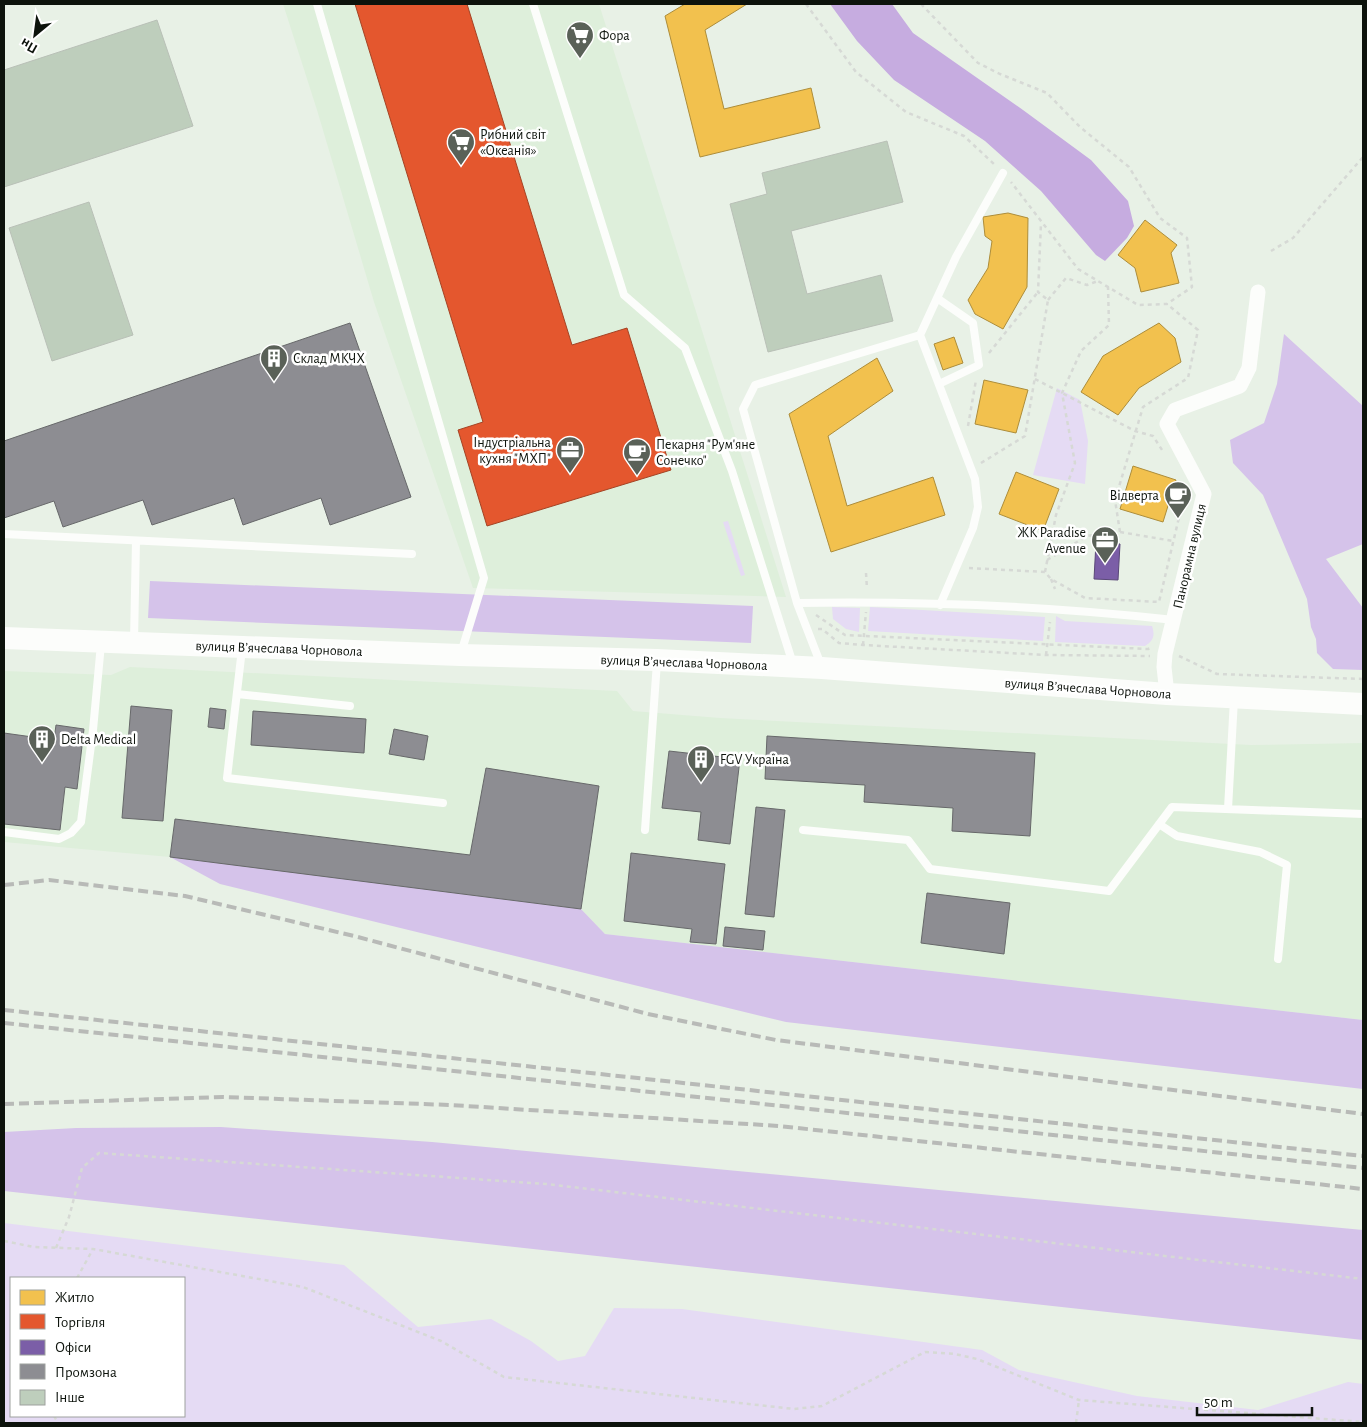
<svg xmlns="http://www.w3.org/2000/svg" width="1367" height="1427" font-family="'Alegreya Sans',sans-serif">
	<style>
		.built { fill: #deefdb }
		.green { fill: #e5dbf4; fill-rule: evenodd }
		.forest { fill: #d5c3ea }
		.water { fill: #c6ace0 }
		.homes { fill: #f2c14e; stroke: #ad8d3a }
		.shops { fill: #e4572e; stroke: #a44324 }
		.offices { fill: #7b5ea7; stroke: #5a4878 }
		.industry { fill: #8d8d92; stroke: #67686a }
		.building { fill: #becebc; stroke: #b9c0b7 }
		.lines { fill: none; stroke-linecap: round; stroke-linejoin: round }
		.path { stroke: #d6d9d5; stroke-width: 2.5; stroke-dasharray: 4 4; stroke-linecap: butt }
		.lane { stroke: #fcfdfb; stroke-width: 8 }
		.street { stroke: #fcfdfb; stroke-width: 15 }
		.secondary { stroke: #fcfdfb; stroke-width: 22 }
		.rail { stroke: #b8bab7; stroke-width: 4; stroke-dasharray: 10 5; stroke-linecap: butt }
		.labels { text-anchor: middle; stroke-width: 5; stroke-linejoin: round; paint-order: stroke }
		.poi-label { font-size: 14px; fill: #0d130c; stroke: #fff; text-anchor: start }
		.street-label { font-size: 14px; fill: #0d130c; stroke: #fff }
	</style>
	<rect width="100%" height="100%" fill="#e8f1e6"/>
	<!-- built -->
	<path class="built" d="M283,4H599L786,597L473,588L374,302L317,110Z
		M130,667L617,691L633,711L720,718L1251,745L1363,743V1020L605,934L581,909L170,857L4,842V671L111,675Z"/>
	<!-- green -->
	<path class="green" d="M1057,388L1080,400L1088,441L1085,484L1033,475Z
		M728,521L745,575L741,576L723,522Z
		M832,607L860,608L859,632L846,629L833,619Z
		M870,607L1045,617L1043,641L868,631Z
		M1056,616L1065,621L1152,626C1155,635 1154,640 1145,646L1055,642Z
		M4,1223L344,1265L418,1327L491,1319L531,1341L558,1361L585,1356L614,1308L682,1309L982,1350L1019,1370L1137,1396L1258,1410L1348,1382L1363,1384V1423H4ZM184,1278V1416H11V1278Z"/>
	<!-- forest -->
	<path class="forest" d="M1284,334L1363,406V544L1326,559L1363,608V670L1333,669L1317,653L1316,639L1311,627L1307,599L1263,495L1233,463L1230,440L1264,423L1277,384Z
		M150,581L753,606L751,643L148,618Z
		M170,857L581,909L605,934L1363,1020V1089L786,1022L220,884Z
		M221,1127L432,1142L1363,1230V1340L4,1191V1132L76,1128Z"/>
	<!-- water -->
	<path class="water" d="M830,4H892L913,33L1023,110L1091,160L1128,201L1134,226L1127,238L1105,261L1096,255L1041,191L985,141L894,80L857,41Z"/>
	<!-- homes -->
	<path class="homes" d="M685,4H747L705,30L724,109L811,88L820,128L700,157L665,16Z
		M1008,213L1028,218L1027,287L1003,329L975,314L968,300L988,268L992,241L985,236L983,217Z
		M1145,220L1177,245L1171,253L1179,283L1141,292L1135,268L1118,255Z
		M1159,323L1175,338L1181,362L1139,388L1118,415L1081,392L1103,356Z
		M954,337L963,363L943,370L934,344Z
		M877,358L893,391L828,436L847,506L933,477L945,515L831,552L789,414Z
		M984,380L1028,390L1016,433L975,424Z
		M1133,466L1176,480L1163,522L1120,509Z
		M1016,472L1059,489L1043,531L999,514Z"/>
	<!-- shops -->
	<path class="shops" d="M355,4H467L572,345L627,328L671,470L487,526L458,430L483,422Z"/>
	<!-- offices -->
	<path class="offices" d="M1096,542L1120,544L1118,580L1094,579Z"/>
	<!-- industry -->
	<path class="industry" d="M350,323L411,497L330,525L321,498L243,525L234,498L152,525L143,500L63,527L54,501L4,518V441Z
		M131,706L172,710L163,821L122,818Z
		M210,708L226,710L224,729L208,727Z
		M253,711L366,719L364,753L251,745Z
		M56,725L84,729L77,789L65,787L60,830L4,824V733L54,740Z
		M394,729L428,736L424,760L389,754Z
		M767,736L1035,753L1030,836L952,831L953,808L864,802L865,785L765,779Z
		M669,751L740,759L730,844L698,840L701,812L662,808Z
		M486,768L599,786L581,909L170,857L175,819L470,855Z
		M756,807L785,810L774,917L745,914Z
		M631,853L725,864L716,944L690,942L692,929L624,921Z
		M927,893L1010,903L1004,954L921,943Z
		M725,927L765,931L763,950L723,946Z"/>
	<!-- building -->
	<path class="building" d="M157,20L193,126L4,187V70Z
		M887,141L903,202L791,231L807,294L881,275L893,321L768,352L730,204L767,194L762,173Z
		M89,202L133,335L52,361L9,228Z"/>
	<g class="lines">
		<!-- path -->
		<path class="path" d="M806,4L856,72L906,112L964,136L995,165
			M921,4L978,63L1000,74L1047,93L1080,127L1129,167L1160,218L1187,238L1192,287L1167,304L1138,305L1078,269L1011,182
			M1271,251L1293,238L1363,157
			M1048,300L1066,278L1087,285L1098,281
			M989,353L1038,292
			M1035,379L1135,431L1153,436L1164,453
			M968,426L976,380
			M981,463L1025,436L1048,300L1038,292L1041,223
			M1120,532L1115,500L1143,407L1188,378L1198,330L1167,304
			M1047,560L1087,536L1120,532L1173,541
			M969,568L1045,572L1051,579L1085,598L1159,602L1185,492
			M1045,572L1056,515L1075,463L1062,393L1081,351L1109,325L1108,287
			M866,573L867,589
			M1051,579L1055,589
			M816,615L845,635L1148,649L1151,648
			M818,629H822L839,643L863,645L1046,655L1150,656
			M863,645L866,612
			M1046,655L1050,622
			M1179,656L1217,674L1363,679
			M4,1241L34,1247L93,1249L303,1287L441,1341L504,1377L794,1409L822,1406L925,1352L955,1354L977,1359L1079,1400L1363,1422
			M56,1248L69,1217L82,1168L99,1153L546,1184L1363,1279
			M77,1278L93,1249
			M54,1416L58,1423
			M1076,1423L1079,1400"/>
		<!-- lane -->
		<path class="lane" d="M317,4L484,578L461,653
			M533,4L624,295L685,348L732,471L793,664
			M937,298L973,323L979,365L939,384
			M4,534L412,554
			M797,603L743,409L755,385L920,335
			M940,605L973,528L978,507L975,479L920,335L956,257L1003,173
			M134,641L136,541
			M242,649L227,778L443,803
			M821,665L797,603C923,601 1049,606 1174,620
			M237,694L350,706
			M1228,809L1234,699
			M1159,824L1177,836L1260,852L1287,865L1278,959
			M645,830L657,662
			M803,830L908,840L930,869L1109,891L1172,807L1363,814
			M4,832L59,839L71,833L81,822L93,730L101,644"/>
		<!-- street -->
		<path class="street" d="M1167,694L1164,667L1165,654L1204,494L1167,424L1175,410L1240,386L1249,368L1258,292"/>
		<!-- secondary -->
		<path class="secondary" d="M4,638L460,655L657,660L822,668L1167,694L1363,704"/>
		<!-- rail -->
		<path class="rail" d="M4,885L49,880L185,896L354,936L648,1014L776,1040L1363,1114
			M4,1010L1363,1156
			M4,1023L1363,1168
			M4,1104L223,1097L451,1105L779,1126L1363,1189"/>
	</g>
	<!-- icons -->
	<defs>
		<g id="supermarket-pin" transform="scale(1.4375)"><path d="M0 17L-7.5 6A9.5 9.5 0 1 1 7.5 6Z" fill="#5a6158" stroke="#fff"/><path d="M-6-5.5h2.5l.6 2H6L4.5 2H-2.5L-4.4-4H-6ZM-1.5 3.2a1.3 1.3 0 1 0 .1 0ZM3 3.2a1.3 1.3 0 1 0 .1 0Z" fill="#fff"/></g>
		<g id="building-pin" transform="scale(1.4375)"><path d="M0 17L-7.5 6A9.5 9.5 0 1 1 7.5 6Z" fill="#5a6158" stroke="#fff"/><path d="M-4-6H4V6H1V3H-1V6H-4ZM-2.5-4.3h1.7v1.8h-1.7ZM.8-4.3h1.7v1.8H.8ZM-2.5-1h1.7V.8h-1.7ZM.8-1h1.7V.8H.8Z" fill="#fff"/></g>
		<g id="office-pin" transform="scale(1.4375)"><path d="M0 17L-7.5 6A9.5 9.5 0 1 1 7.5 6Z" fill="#5a6158" stroke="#fff"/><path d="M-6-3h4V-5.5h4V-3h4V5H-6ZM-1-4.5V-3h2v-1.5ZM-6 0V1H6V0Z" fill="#fff"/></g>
		<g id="cafe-pin" transform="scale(1.4375)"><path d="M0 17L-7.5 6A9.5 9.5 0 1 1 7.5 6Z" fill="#5a6158" stroke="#fff"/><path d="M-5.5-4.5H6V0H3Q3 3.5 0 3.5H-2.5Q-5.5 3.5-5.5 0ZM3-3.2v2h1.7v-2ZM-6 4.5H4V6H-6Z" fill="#fff"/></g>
	</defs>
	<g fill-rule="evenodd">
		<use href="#supermarket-pin" x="580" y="35"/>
		<use href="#supermarket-pin" x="461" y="142"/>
		<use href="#building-pin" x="274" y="358"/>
		<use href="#office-pin" x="570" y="450"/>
		<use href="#cafe-pin" x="637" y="452"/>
		<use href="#cafe-pin" x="1178" y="495"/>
		<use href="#office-pin" x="1105" y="540"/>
		<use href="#building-pin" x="42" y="739"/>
		<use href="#building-pin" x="701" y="759"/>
	</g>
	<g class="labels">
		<!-- poi labels -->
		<g class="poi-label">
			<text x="599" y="40">Фора</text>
			<text x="480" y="139">Рибний світ<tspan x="480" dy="16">«Океанія»</tspan></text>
			<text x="293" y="363">Склад МКЧХ</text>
			<text x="551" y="447" text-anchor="end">Індустріальна<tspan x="551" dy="16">кухня "МХП"</tspan></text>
			<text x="656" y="449">Пекарня "Рум'яне<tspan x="656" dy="16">Сонечко"</tspan></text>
			<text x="1159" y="500" text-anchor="end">Відверта</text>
			<text x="1086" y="537" text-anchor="end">ЖК Paradise<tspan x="1086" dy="16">Avenue</tspan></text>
			<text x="61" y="744">Delta Medical</text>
			<text x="720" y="764">FGV Україна</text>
		</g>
		<!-- street labels -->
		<g class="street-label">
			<text transform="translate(1189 556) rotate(-77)" y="5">Панорамна вулиця</text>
			<text transform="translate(279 648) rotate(2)" y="5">вулиця Вʼячеслава Чорновола</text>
			<text transform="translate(684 662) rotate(2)" y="5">вулиця Вʼячеслава Чорновола</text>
			<text transform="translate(1088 688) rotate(4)" y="5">вулиця Вʼячеслава Чорновола</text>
		</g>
	</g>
	<!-- border -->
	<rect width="1367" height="1427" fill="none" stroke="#0d130c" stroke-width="10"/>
	<!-- legend -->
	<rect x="10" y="1277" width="175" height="140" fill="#ffffff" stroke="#9ea19e"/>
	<rect x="20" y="1290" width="25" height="15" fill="#f2c14e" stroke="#9ea19e"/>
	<text x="55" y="1302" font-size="15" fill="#0d130c">Житло</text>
	<rect x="20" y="1314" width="25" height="15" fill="#e4572e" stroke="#9ea19e"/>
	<text x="55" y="1327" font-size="15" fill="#0d130c">Торгівля</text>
	<rect x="20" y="1340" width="25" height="15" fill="#7b5ea7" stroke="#9ea19e"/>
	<text x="55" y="1352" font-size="15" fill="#0d130c">Офіси</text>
	<rect x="20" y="1364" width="25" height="15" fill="#8d8d92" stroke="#9ea19e"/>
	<text x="55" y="1377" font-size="15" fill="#0d130c">Промзона</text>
	<rect x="20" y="1390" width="25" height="15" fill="#becebc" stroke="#9ea19e"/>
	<text x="55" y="1402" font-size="15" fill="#0d130c">Інше</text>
	<!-- north arrow -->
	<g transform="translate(35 35) rotate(209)" stroke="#ffffff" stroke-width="4" paint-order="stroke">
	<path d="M0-4L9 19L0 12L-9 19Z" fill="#0d130c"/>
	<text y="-8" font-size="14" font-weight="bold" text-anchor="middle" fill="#0d130c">Пн</text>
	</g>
	<!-- scale -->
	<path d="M1197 1407v8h115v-8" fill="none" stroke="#0d130c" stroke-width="2.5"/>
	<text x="1204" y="1407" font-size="15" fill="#0d130c" stroke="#ffffff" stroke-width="4" paint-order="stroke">50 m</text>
</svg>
